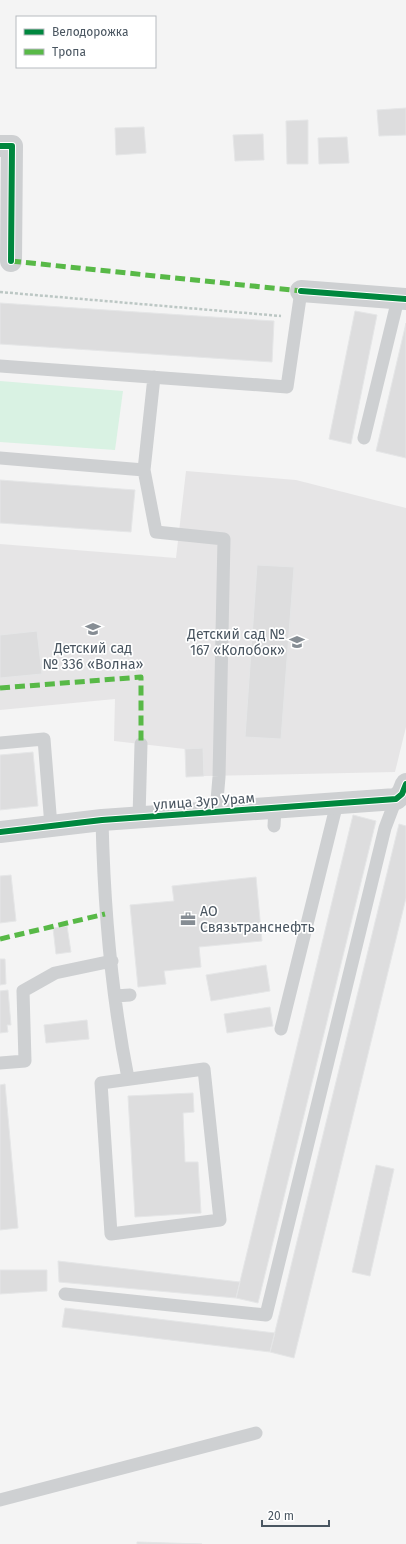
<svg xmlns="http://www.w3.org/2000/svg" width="406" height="1544" font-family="'Fira Sans',sans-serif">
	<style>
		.education { fill: #e6e5e6 }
		.green { fill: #d9f2e3 }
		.building { fill: #ddddde; stroke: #e5e6e7 }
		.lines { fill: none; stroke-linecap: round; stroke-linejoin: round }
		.path { stroke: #bcc7c4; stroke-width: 2.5; stroke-dasharray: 3 2; stroke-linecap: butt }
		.lane { stroke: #ced0d2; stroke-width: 13 }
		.street { stroke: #ced0d2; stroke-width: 22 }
		.quiet { stroke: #58b947; stroke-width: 5; stroke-dasharray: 10 5; stroke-linecap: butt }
		.cycleway-casing { stroke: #fff; stroke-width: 8 }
		.cycleway { stroke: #00873e; stroke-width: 6 }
		.labels { text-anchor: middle; stroke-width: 3.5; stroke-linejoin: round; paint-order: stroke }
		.poi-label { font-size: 14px; fill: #4a5661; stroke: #fff; text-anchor: end }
		.street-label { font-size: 14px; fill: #4a5661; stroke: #fff }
	</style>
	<rect width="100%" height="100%" fill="#f4f4f4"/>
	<!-- education -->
	<path class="education" d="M186,471L296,480L406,508V727L395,772L204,776L203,748L185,749L114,741L115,699L0,710V544L176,558Z"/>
	<!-- green -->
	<path class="green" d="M0,381L123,391L115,450L0,442Z"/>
	<!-- building -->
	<path class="building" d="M406,108V135L379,136L377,110Z
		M308,120V164H287L286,121Z
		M144,127L146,153L116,155L115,128Z
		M263,134L264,160L235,161L233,135Z
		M347,137L349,163L319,164L318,138Z
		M0,303L274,321L272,362L0,344Z
		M355,311L377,315L351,444L329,439Z
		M406,323V458L376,451Z
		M0,480L135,490L131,532L0,523Z
		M257,565L294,567L281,739L245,737Z
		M37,631L42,674L0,678V635Z
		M203,748L204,776L186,777L185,749Z
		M33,752L38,806L0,810V755Z
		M353,815L376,821L258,1303L236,1298Z
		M399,824L406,826V898L294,1358L270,1352Z
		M11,875L16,921L0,923V876Z
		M256,877L262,941L199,947L201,967L164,971L166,984L138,987L130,905L174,901L172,886Z
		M67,926L71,952L56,954L53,928Z
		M0,959H5L6,984L0,985Z
		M266,965L270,991L211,1001L206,975Z
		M8,990L11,1025H7L8,1032L0,1033V991Z
		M270,1007L273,1026L227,1033L224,1014Z
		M87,1020L89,1039L46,1043L44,1025Z
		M5,1084L18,1228L0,1230V1085Z
		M193,1093L194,1112L183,1113L185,1162H198L201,1213L135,1217L128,1096Z
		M376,1165L394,1169L370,1276L352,1272Z
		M58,1261L240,1282L236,1298L59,1282Z
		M0,1270H47V1291L0,1294Z
		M65,1308L275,1333L270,1352L62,1327Z
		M137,1542L202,1544H137Z"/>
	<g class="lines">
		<!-- path -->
		<path class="path" d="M0,292L281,316"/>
		<!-- lane -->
		<path class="lane" d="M0,366L287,387L301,291
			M364,438L398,299
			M0,458L144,470L154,377
			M144,470L156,532L224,539L219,777L216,812
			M0,743L44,739L51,826
			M139,818L141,744
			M102,820C104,907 111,993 128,1078
			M274,826L275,808
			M115,996L130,995
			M281,1029L337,803
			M0,1063L25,1061L23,991L55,973L112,961
			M204,1069L220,1220L111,1234L101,1083Z
			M65,1294L266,1315L385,828L396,799
			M0,1500L256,1433"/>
		<!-- street -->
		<path class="street" d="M0,146H12L11,261
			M301,291L406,299
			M0,832L102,820L396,799L402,794L406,784"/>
		<!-- quiet -->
		<path class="quiet" d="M11,261L301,291
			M0,688L141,677V744
			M0,939L105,914"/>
		<!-- cycleway casing -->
		<g class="cycleway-casing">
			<path id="cycleway" d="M0,146H12L11,261
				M301,291L406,299
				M0,832L102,820L396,799L402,794L406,784"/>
		</g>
		<!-- cycleway -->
		<use href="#cycleway" class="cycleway"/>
	</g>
	<!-- icons -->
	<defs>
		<g id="school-bare" transform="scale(1.2)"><path d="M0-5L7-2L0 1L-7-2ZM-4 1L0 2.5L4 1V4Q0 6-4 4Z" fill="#868d94" stroke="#fff" stroke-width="2.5" paint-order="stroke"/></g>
		<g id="office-bare" transform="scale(1.2)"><path d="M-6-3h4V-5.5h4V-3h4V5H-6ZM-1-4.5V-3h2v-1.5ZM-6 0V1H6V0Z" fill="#868d94" stroke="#fff" stroke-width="2.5" paint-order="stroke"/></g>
	</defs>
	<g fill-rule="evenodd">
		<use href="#school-bare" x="93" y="629"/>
		<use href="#school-bare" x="297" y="642"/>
		<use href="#office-bare" x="188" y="919"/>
	</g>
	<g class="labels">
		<!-- poi labels -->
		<g class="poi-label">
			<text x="285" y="639">Детский сад №<tspan x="285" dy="16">167 «Колобок»</tspan></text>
			<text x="93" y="653" text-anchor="middle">Детский сад<tspan x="93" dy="16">№ 336 «Волна»</tspan></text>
			<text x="200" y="916" text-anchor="start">АО<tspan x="200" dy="16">Связьтранснефть</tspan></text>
		</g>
		<!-- street labels -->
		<g class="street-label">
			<text transform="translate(204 801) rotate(-4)" y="5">улица Зур Урам</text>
		</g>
	</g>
	<!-- legend -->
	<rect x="16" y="16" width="140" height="52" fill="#ffffff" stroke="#b7bbc0"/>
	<rect x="24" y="29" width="20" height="6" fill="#00873e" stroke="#b7bbc0"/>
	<text x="52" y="36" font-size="12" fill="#4a5661">Велодорожка</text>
	<rect x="24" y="49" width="20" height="6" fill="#58b947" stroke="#b7bbc0"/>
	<text x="52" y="56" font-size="12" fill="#4a5661">Тропа</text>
	<!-- scale -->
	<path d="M262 1520v6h67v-6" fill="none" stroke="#4a5661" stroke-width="2"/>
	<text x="268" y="1520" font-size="12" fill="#4a5661" stroke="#ffffff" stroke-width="3" paint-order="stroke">20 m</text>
</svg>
